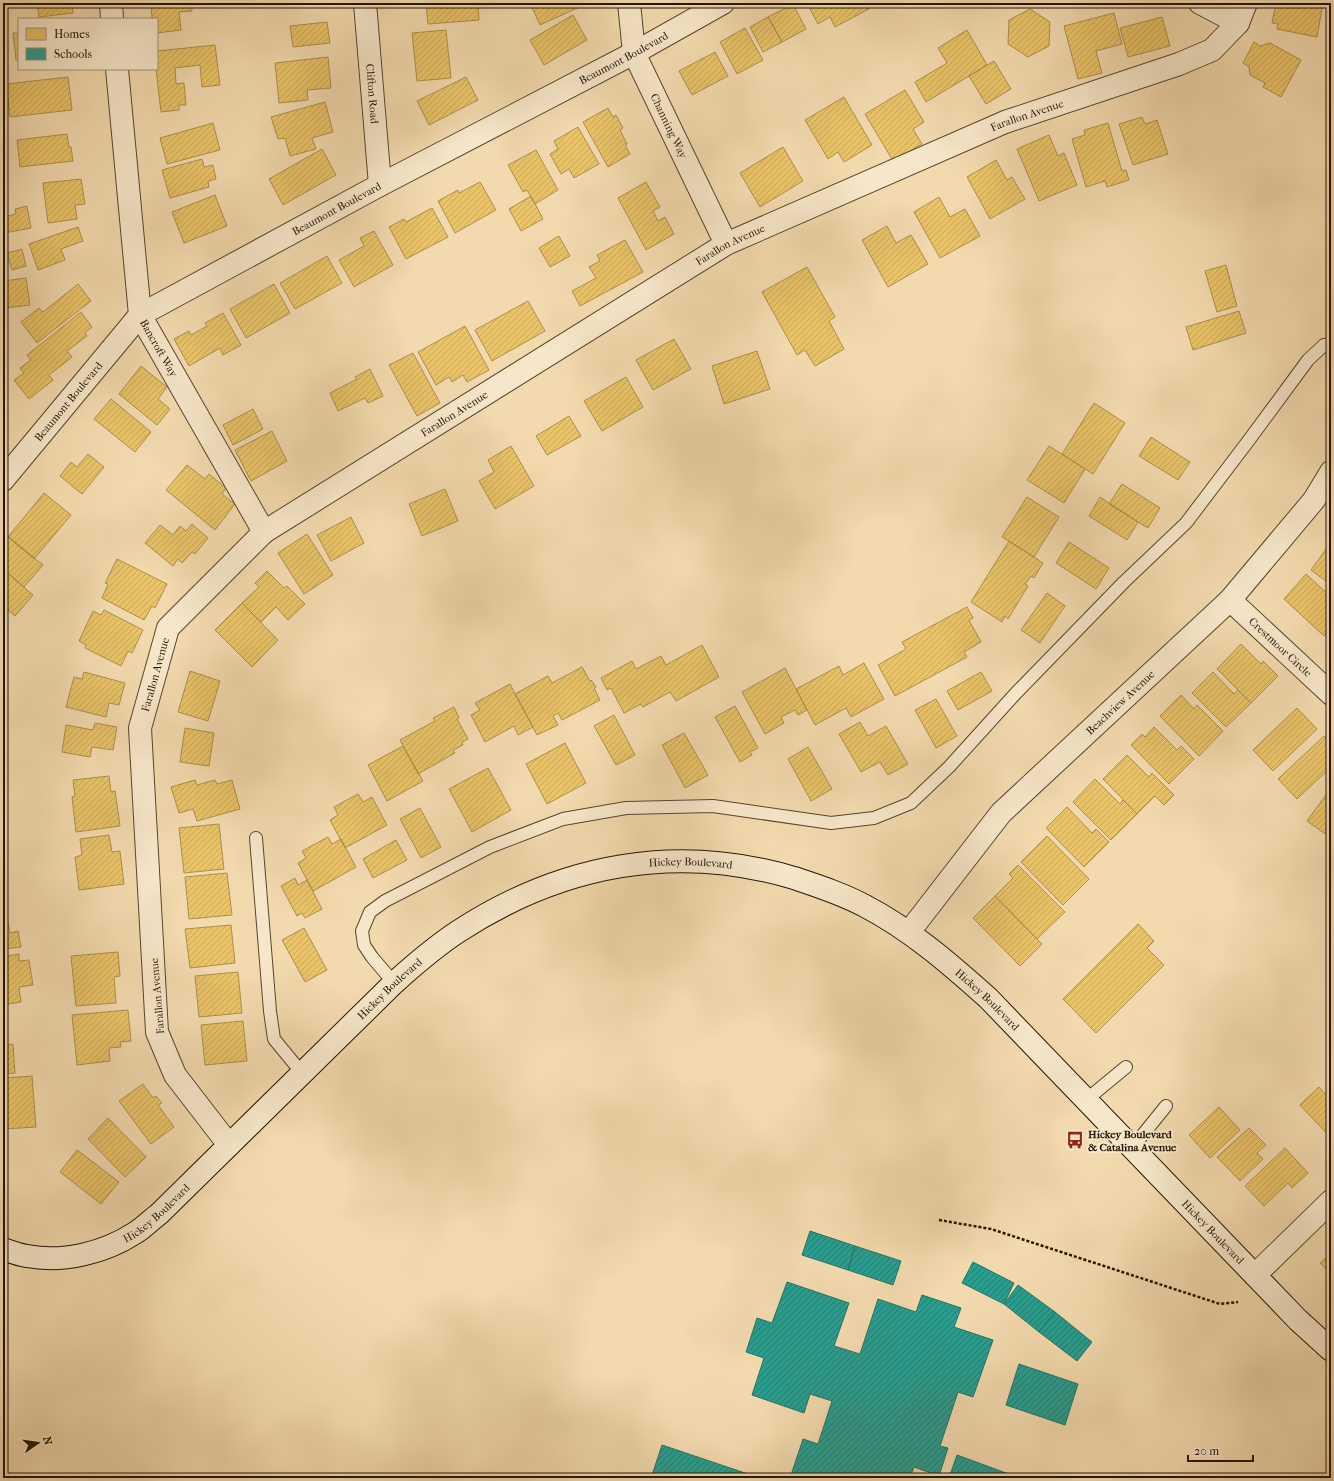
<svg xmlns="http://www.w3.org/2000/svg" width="1334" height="1481" font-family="'IM FELL French Canon',serif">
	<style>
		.homes { fill: url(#homes-hatch); stroke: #ad8f4b }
		.schools { fill: url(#schools-hatch); stroke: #287465 }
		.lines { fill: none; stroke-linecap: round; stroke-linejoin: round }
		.lane-casing { stroke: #56452d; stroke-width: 14 }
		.street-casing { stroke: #56452d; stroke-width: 24 }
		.secondary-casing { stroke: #221302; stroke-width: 24 }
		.path { stroke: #221302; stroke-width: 2.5; stroke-dasharray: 3 2; stroke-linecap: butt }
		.lane { stroke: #f7e7ca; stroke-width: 12 }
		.street { stroke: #f7e7ca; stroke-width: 22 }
		.secondary { stroke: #f7e7ca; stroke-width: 22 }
		.labels { text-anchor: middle; stroke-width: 4; stroke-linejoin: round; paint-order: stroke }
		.street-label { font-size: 11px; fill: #221302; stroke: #f7e7ca }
		.poi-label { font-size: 11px; font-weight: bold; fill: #221302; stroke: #f7e7ca; text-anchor: start }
	</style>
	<defs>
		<pattern id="homes-hatch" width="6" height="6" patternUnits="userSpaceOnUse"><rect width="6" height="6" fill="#e9c46a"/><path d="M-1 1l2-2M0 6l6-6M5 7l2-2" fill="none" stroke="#c8a85a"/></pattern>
		<pattern id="schools-hatch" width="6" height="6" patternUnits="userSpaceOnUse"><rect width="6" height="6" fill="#2a9d8f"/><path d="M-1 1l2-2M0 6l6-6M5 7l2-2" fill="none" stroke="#247f73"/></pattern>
	</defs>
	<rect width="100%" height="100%" fill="#f3daae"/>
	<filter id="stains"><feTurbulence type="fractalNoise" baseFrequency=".005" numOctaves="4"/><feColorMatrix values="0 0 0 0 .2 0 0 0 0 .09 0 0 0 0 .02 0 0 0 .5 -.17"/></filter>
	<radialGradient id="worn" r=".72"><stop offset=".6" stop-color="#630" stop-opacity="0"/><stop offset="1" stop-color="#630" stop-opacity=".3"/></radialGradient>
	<!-- homes -->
	<path class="homes" d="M37,3H72L73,13L39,17Z
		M151,3H191L192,11L179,12L181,30L157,33V19H152Z
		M426,3H478L479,20L428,24Z
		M530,3H585L586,4L540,25Z
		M807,3H866L869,9L835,27L830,17L818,24Z
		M1276,3H1323L1317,37L1277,29L1278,24L1272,23Z
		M793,4L806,29L782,42L768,17Z
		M1030,9L1050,22L1049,46L1028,57L1008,44L1009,20Z
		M1114,13L1122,44L1096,51L1102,73L1078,79L1064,26Z
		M573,15L587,40L544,65L530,40Z
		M768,17L782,42L763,52L750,27Z
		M1162,17L1170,46L1128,57L1120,28Z
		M327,22L330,43L293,47L290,26Z
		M745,28L763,60L737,74L720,42Z
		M446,30L451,78L417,81L412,33Z
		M967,30L987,65L926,102L915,82L947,63L938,48Z
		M13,33H19V60H16Z
		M1254,42L1260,46L1270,43L1301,60L1281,97L1263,87L1265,83L1250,75L1249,67L1243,63Z
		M215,45L220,85L202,87L200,65L175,68L176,84L184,83L186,105H179V110L161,112L156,69L157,51Z
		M715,52L728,76L692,95L679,71Z
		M328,57L331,88L307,90L308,100L279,103L275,63Z
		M994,61L1011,89L986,104L969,76Z
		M68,77L72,110L10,117L6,84Z
		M466,77L478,100L429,125L417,101Z
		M905,90L924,122L913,129L922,144L893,161L865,114Z
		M844,97L872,145L844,162L838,152L828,159L805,120Z
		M325,102L333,132L312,138L316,149L290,156L285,138L278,139L271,117Z
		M608,108L613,117L616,115L623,128L620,130L627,144L625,145L630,154L608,167L583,122Z
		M1142,117L1145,124L1157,120L1168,154L1133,165L1119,124Z
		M213,123L220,150L167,164L160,138Z
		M1108,123L1122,171L1126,170L1129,180L1107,187L1105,181L1086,187L1072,139L1085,135L1084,130Z
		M578,127L599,164L574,178L569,169L561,174L550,154L558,149L554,141Z
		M67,134L69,147H71L73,161L20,167L17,140Z
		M1049,135L1058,156L1064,153L1077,185L1039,201L1017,149Z
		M783,147L803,181L760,207L740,173Z
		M322,149L336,175L283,205L269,179Z
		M536,150L558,190L535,204L527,190L523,192L508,165Z
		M202,159L204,167L213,165L216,179L208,181L209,187L170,198L162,170Z
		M996,160L1007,180L1012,177L1025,199L990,219L967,177Z
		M81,179L85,204L75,205L77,219L48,223L43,183Z
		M480,182L496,210L455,233L438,201L458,190L459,193Z
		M646,182L660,207L653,211L658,221L665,217L674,234L646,250L618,198Z
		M215,195L227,226L184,243L172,212Z
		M531,196L543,219L521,231L509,209Z
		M939,197L950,217L965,209L980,236L940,258L914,212Z
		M27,206L31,228L4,233L3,217L16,214L15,209Z
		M432,208L448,237L406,259L389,227L404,219L406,222Z
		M887,226L896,243L911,235L928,264L888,287L862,240Z
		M78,227L83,241L61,249L65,260L38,270L29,244Z
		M374,231L393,265L354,287L339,260L364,246L360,238Z
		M559,236L570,256L550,267L539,248Z
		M625,240L643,272L580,306L572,291L596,278L589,267L600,261L597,255Z
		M22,249L26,266L12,270L7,253Z
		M327,256L342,283L295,309L280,283Z
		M1226,265L1237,306L1217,312L1205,271Z
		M807,267L835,317L829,321L844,349L815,366L805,350L797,355L762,292Z
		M26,278L30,305L5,308L3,281Z
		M78,284L91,301L37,343L21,322L39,308L43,312Z
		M274,284L290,313L246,338L230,309Z
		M528,301L545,331L492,361L475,330Z
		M1239,311L1246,333L1193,350L1186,327Z
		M81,312L92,327L85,333L87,336L67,351L72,357L49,375L53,380L29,399L14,380L24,373L20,368L31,360L27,355Z
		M223,313L241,345L223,355L220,348L189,366L174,339L189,331L191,335L207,326L205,323Z
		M465,326L489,370L467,382L463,375L452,382L449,377L436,385L418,352Z
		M674,339L691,369L653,390L636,360Z
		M757,351L770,389L724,404L712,366Z
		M413,353L440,403L417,416L389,365Z
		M141,366L167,387L158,399L170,409L157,425L119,394Z
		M370,369L383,396L368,403L365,398L338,411L330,393L357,379L355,377Z
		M626,377L643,407L602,431L584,401Z
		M111,399L151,432L135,452L94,419Z
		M1094,403L1125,423L1093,474L1062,454Z
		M253,409L263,429L233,445L223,425Z
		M569,416L581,436L547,455L536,436Z
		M272,431L287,461L251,481L235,450Z
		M1151,437L1190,462L1178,480L1139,456Z
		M511,446L534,486L495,509L479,481L494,472L488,460Z
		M1049,446L1085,469L1064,503L1027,480Z
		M88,454L104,467L82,494L60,476L71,462L77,467Z
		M187,465L205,479L209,474L226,488L222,494L235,504L215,530L166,490Z
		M1122,484L1160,508L1148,528L1109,504Z
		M445,489L458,521L422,536L409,504Z
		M44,493L71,515L34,559L8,537Z
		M1027,497L1059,517L1034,557L1002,537Z
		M1100,497L1138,522L1127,540L1089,516Z
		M351,517L364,543L331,561L317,535Z
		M192,524L208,538L195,554L192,552L182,563L178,559L173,566L145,543L160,525L173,535L180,526L186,531Z
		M3,532L43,565L24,587L3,569Z
		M307,534L333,575L304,594L278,553Z
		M1009,541L1043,563L1034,578L1031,576L1025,584L1028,586L1008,619L1005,616L1002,622L971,602Z
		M1069,542L1109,568L1096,589L1056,563Z
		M1331,542V585L1311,570Z
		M117,559L167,584L155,608L152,606L144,620L102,598L108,584L105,583Z
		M3,569L33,595L15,616L3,606Z
		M267,571L284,588L287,586L305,604L288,620L276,607L261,622L242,603L259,587L255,583Z
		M1306,574L1331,597V628L1324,636L1284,599Z
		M1047,593L1065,606L1040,643L1021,630Z
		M242,603L278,640L252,667L215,630Z
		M967,607L973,618L969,620L981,642L964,652L967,657L895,696L878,665L906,649L902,642Z
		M104,610L143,630L132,653L128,651L121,666L85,648L86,645L79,641L93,611L101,615Z
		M1241,644L1261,664L1263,661L1278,676L1251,703L1217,669Z
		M702,645L719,677L676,701L670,692L643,707L641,704L624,713L611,688L607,690L601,678L632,661L636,669L661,656L666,665Z
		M864,663L884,699L851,717L846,708L815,725L796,689L839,666L843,675Z
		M582,667L590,681L591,680L596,687L594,688L600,700L562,720L558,713L553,716L558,725L537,735L515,694L548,676L552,683Z
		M785,668L807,710L798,715L795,710L781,717L784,723L765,734L742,692Z
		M190,671L220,681L208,721L178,712Z
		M84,672L125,683L119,705L109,703L106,717L66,707L74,677L82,679Z
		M981,672L992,691L958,710L947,691Z
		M1213,672L1234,694L1238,690L1251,703L1226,727L1192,693Z
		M510,684L533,727L518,735L514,726L485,742L471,715L480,710L475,703Z
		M1181,695L1194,709L1197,705L1223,731L1199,756L1160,716Z
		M936,699L957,736L936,748L915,710Z
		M735,706L758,748L750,752L752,755L740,762L715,717Z
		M454,707L459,718L457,719L468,739L462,742L463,745L453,750L455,753L418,774L400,740L435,721L433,718Z
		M1297,708L1317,729L1273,771L1253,750Z
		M614,715L635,755L616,765L594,726Z
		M860,722L868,736L886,726L908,764L888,775L880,762L861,772L839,734Z
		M95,723L117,727L113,750L92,747L90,757L62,752L66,725L93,730Z
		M1154,727L1177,750L1181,746L1194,759L1169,784L1131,745L1142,734L1145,737Z
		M185,728L214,733L209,766L180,762Z
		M684,733L708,775L685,788L662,745Z
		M1324,736L1331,743V767L1297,799L1278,779Z
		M565,743L586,783L547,804L526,764Z
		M403,746L423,781L387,801L368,765Z
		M808,747L832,789L811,801L788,759Z
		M1127,755L1149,777L1152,773L1174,795L1164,805L1155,796L1137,814L1103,779Z
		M488,768L511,810L472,832L449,789Z
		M109,776L111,792L115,791L120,826L76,832L72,797L75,796L73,780Z
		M1095,779L1120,804L1123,800L1137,814L1111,840L1073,802Z
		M195,780L197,785L215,780L217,784L232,780L240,809L197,821L193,809L179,813L171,787Z
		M1331,788V838L1307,821Z
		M358,794L363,802L372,797L387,825L345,848L330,820L338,815L334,807Z
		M1067,807L1092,833L1096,829L1109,842L1084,867L1046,828Z
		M420,808L441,847L421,858L400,819Z
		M219,824L224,869L184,873L179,828Z
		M109,835L112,852L120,851L124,884L79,890L75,857L82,855L80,839Z
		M1047,836L1089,879L1063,905L1021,862Z
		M328,837L332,844L341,839L356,867L313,891L298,863L306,858L302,851Z
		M396,840L407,860L373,878L363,859Z
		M1018,865L1065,912L1037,939L995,896L1013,878L1009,874Z
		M227,873L232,915L189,919L185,877Z
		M295,878L298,885L307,880L322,909L305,918L302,913L297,916L281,886Z
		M995,896L1042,944L1020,966L973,918Z
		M5,905L10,933L18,931L21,947L3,949V906Z
		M1138,924L1154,941L1147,948L1164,965L1096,1033L1063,999Z
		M231,925L235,963L190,968L185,929Z
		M304,928L327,970L305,982L282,940Z
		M118,952L120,976L114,977L116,1003L76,1006L71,956Z
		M19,954V961L29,960L33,985L19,987L21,1002L3,1005V957Z
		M238,972L242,1013L199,1017L195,976Z
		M128,1010L131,1041L120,1042L121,1047L109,1048L110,1061L77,1065L72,1015Z
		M243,1021L247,1061L205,1065L201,1025Z
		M3,1037L4,1045L13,1044L15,1073L3,1074Z
		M32,1076L36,1127L5,1129L3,1078Z
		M143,1084L153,1098L156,1096L162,1103L158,1105L174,1127L151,1144L119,1101Z
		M1319,1087L1331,1100L1330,1137L1300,1105Z
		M1219,1107L1240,1130L1210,1158L1189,1135Z
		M108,1118L146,1157L125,1177L88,1139Z
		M1249,1128L1266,1145L1257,1153L1263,1159L1240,1181L1217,1157Z
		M1285,1148L1308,1173L1292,1188L1288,1183L1264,1206L1245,1186Z
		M77,1150L119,1182L101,1204L60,1172Z
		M1331,1253V1274L1320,1263Z"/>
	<!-- schools -->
	<path class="schools" d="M810,1231L855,1246L848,1270L802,1255Z
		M855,1246L901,1261L893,1285L848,1270Z
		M973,1262L1014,1283L1004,1304L962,1283Z
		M787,1282L849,1303L834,1346L860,1354L878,1299L916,1312L922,1295L961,1308L954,1327L993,1340L973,1397L958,1392L940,1446L948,1448L939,1476L914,1467L910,1478H790L803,1439L818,1444L832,1401L810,1394L804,1413L752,1395L764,1358L746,1352L757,1318L772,1323Z
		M1018,1285L1055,1312L1039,1332L1004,1304Z
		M1055,1312L1092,1342L1077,1361L1039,1332Z
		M1019,1364L1078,1384L1065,1425L1006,1405Z
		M662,1445L748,1474L746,1478H651Z
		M957,1455L1017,1477V1478H949Z"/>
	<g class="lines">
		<!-- lane casing -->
		<g class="lane-casing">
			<path id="lane" d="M256,838L270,1011L274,1039L302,1073
				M394,983L372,957L364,945L362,931L370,912L385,901L490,847L563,819L626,808L713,806L831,823L874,818L911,803L949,767L1016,693L1124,582L1186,523L1249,440L1308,360L1324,345L1331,344
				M1086,1100L1126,1067
				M1132,1148L1166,1106"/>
		</g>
		<!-- street casing -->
		<g class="street-casing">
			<g id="street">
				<path d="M111,3L112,19"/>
				<path id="s1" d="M365,3L380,185"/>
				<path id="s2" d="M629,3L634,53L726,244"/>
				<path d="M1200,3L1238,23"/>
				<path id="s3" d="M117,69L140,315L264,532"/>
				<path id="s4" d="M3,480L140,315L380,185L634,53L723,3"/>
				<path id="s5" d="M1230,600L1331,694"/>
				<path id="s6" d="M909,932L1001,813L1230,600L1314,500L1331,472"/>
				<path id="s7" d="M229,1145L175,1075L157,1032L140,728L168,628L264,532L726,244L1005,122L1179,64L1212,50L1238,23L1246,3"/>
				<path d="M1255,1275L1331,1201"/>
			</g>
		</g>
		<!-- secondary casing -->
		<g class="secondary-casing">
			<g id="secondary">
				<path id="s8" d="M3,1249C11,1252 19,1255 27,1256C63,1263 104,1253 135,1233C143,1228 151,1220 159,1214L394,983C415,964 436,946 459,931C562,864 676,843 794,878C818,886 843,894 865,906C911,930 950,964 988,998L1298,1320L1331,1350"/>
			</g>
		</g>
		<!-- path -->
		<path class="path" d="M939,1220L991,1229L1220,1304L1238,1302"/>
		<!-- lane -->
		<use href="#lane" class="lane"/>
		<!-- street -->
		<use href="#street" class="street"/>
		<!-- secondary -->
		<use href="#secondary" class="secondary"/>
	</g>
	<!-- icons -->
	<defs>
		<g id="bus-bare" transform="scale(1.38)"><path d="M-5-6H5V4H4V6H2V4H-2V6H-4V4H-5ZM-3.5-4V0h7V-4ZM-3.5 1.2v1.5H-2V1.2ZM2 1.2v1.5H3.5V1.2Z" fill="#8f2418" stroke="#f7e7ca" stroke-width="2.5" paint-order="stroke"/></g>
	</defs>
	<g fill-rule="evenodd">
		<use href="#bus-bare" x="1075" y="1140"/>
	</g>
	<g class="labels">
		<!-- street labels -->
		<g class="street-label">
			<text dy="4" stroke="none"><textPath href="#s4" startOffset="762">Beaumont Boulevard</textPath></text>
			<text dy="4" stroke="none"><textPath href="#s1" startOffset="91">Clifton Road</textPath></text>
			<text dy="4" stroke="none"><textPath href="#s7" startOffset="1551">Farallon Avenue</textPath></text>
			<text dy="4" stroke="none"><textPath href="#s2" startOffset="131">Channing Way</textPath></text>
			<text dy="4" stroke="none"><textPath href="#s4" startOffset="438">Beaumont Boulevard</textPath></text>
			<text dy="4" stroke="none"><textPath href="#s7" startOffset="1227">Farallon Avenue</textPath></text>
			<text dy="4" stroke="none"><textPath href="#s3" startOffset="285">Bancroft Way</textPath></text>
			<text dy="4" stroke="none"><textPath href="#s4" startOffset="102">Beaumont Boulevard</textPath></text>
			<text dy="4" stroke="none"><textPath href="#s7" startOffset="903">Farallon Avenue</textPath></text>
			<text dy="4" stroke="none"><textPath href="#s5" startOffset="69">Crestmoor Circle</textPath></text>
			<text dy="4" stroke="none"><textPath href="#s7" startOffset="495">Farallon Avenue</textPath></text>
			<text dy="4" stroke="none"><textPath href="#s6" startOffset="313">Beachview Avenue</textPath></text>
			<text dy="4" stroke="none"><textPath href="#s8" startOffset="827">Hickey Boulevard</textPath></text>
			<text dy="4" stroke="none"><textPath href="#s8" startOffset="491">Hickey Boulevard</textPath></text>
			<text transform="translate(157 996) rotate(-95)" y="4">Farallon Avenue</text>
			<text dy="4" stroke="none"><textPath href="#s8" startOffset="1163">Hickey Boulevard</textPath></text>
			<text dy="4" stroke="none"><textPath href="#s8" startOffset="167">Hickey Boulevard</textPath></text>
			<text dy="4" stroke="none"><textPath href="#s8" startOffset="1487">Hickey Boulevard</textPath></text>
		</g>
		<!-- poi labels -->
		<g class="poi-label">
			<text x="1088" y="1138">Hickey Boulevard<tspan x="1088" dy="13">&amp; Catalina Avenue</tspan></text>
		</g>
	</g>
	<!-- margin -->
	<rect width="1334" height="1481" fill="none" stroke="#f3daae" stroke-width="16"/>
	<rect x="4" y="4" width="1326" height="1473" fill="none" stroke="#221302" stroke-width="2"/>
	<rect x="8" y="8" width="1318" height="1465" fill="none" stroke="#221302"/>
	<!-- legend -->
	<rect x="18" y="18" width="140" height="52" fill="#f7e7ca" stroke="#a2927a"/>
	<rect x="26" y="28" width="20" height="12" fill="#e9c46a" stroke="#a2927a"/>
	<text x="54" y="38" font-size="12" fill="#221302">Homes</text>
	<rect x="26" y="48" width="20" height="12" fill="#2a9d8f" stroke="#a2927a"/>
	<text x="54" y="58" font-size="12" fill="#221302">Schools</text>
	<!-- north arrow -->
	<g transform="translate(38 1443) rotate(77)" stroke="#f7e7ca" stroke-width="3" paint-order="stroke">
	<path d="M0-3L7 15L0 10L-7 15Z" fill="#221302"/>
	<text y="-6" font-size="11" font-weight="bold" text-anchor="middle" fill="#221302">N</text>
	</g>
	<!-- scale -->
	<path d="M1188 1455v6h65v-6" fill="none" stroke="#221302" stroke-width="2"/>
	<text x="1194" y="1455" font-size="12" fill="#221302" stroke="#f7e7ca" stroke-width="3" paint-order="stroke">20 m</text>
	<rect width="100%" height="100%" filter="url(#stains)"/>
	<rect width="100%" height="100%" fill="url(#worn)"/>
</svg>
